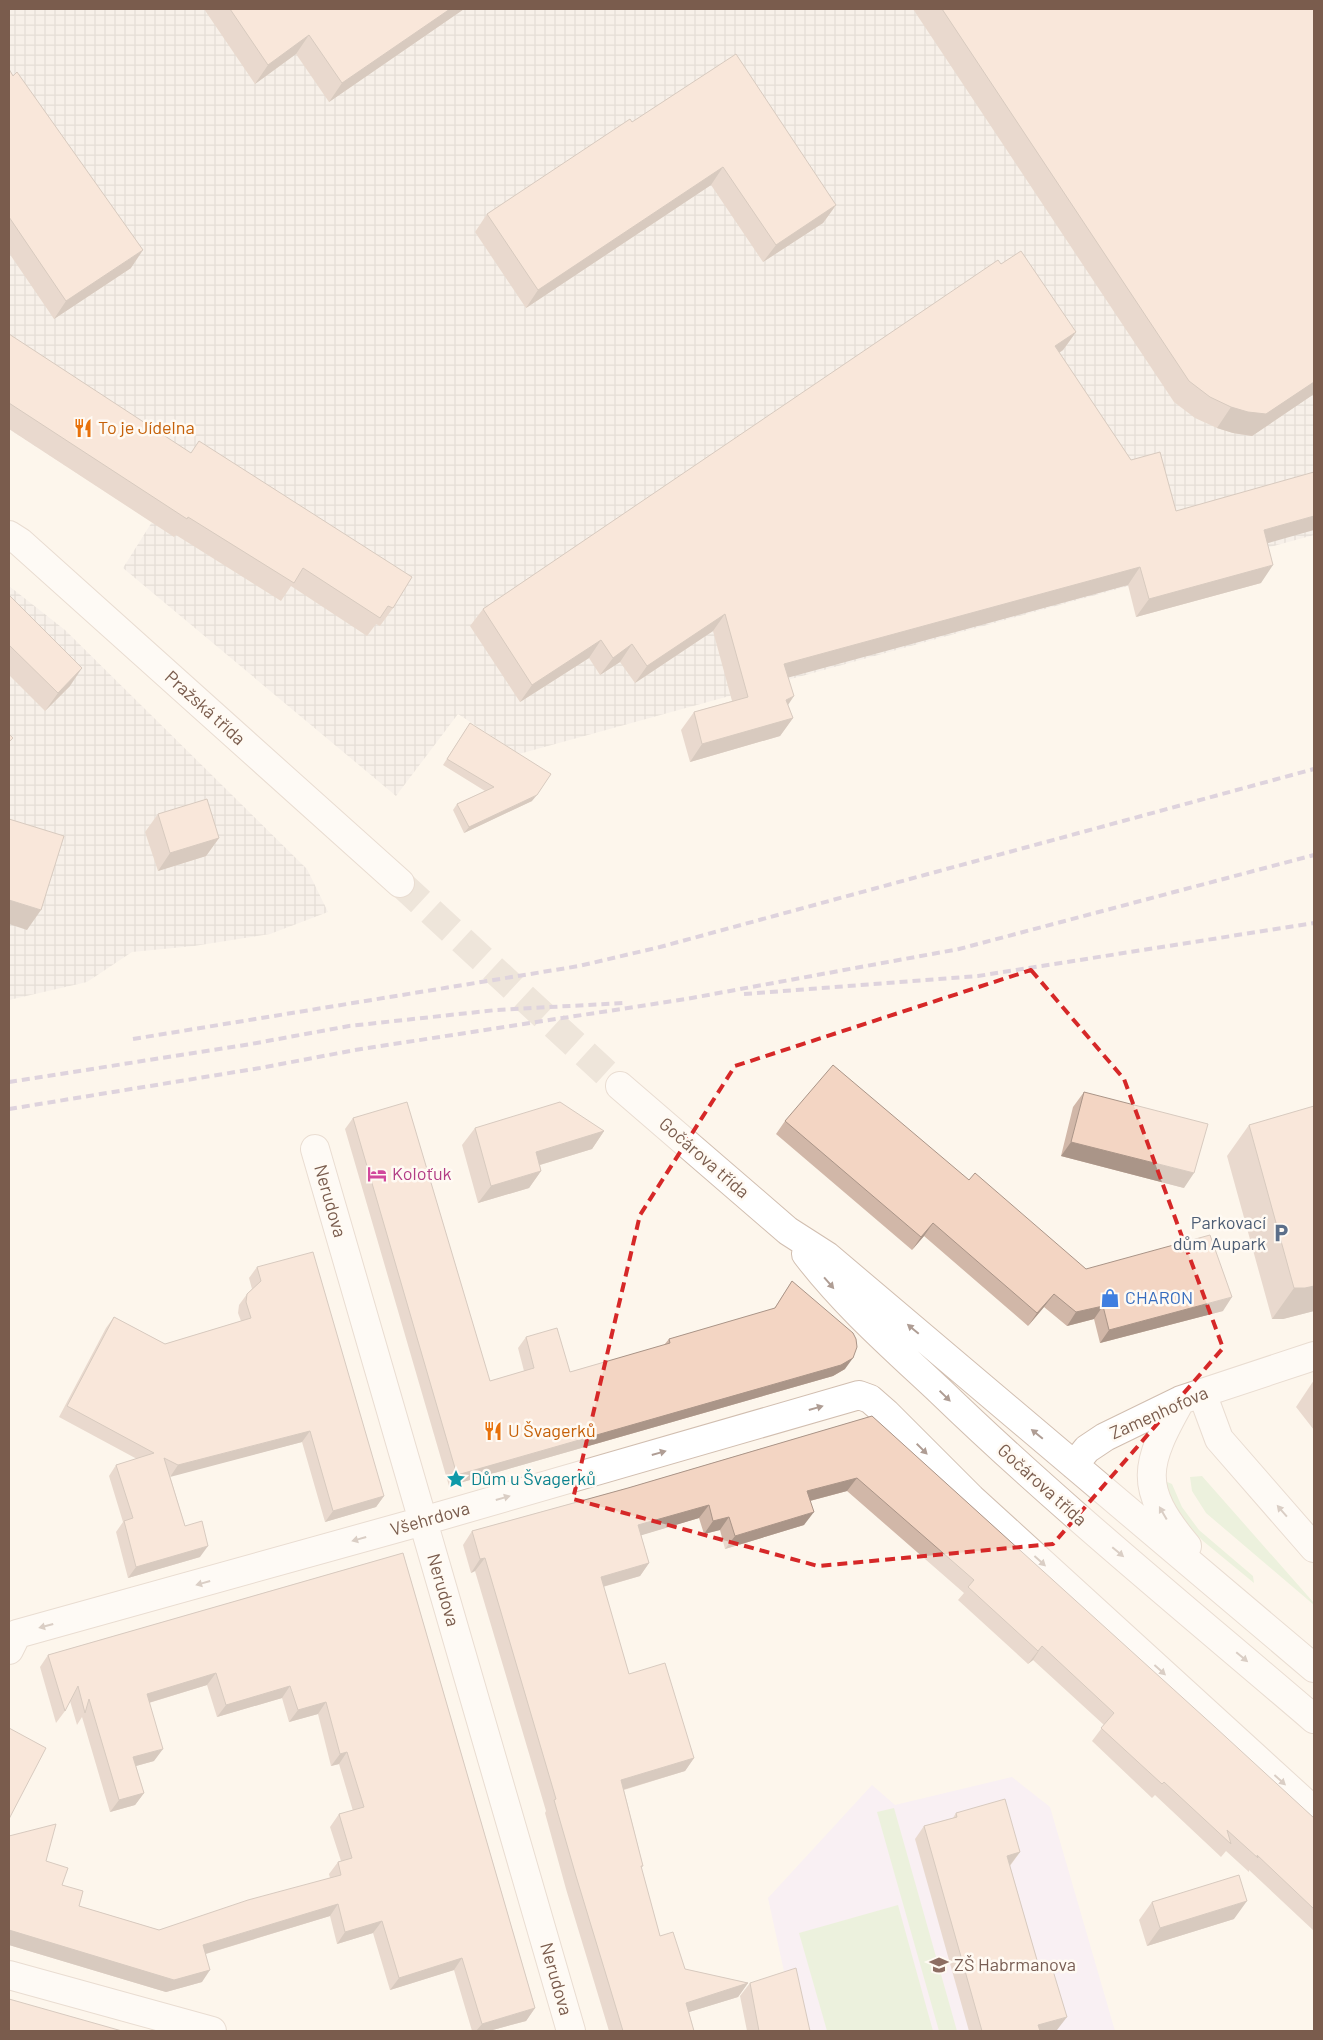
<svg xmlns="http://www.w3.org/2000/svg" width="1323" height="2040" font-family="Barlow,sans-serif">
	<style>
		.industrial { fill: url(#industrial-grid) }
		.education { fill: #f3e8fa }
		.grass { fill: #d8ecc9 }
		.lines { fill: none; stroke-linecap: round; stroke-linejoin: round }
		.minor-tunnel { stroke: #dcd0c4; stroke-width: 28; stroke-dasharray: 28 14; stroke-linecap: butt }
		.minor-casing { stroke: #d1beb0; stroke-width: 30 }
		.minor { stroke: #fff; stroke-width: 28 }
		.rail { stroke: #b9a8c9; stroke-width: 4; stroke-dasharray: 8 5; stroke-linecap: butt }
		.wall { fill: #d1b7a8 }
		.shaded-wall { fill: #aa9588 }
		.building { fill: #f3d5c3; stroke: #aa9588 }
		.oneway { fill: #af9d94 }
		.marked { fill: none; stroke: #d62828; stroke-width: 4; stroke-dasharray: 10 6; stroke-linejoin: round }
		.labels { text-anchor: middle; stroke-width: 5; stroke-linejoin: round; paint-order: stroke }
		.food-label { font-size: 18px; fill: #c56008; stroke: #fffaf3; text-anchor: start }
		.street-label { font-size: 18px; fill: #7a5c4d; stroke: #fffaf3 }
		.hotel-label { font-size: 18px; fill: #b23c85; stroke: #fffaf3; text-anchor: start }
		.service-label { font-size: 18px; fill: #4e5e75; stroke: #fffaf3; text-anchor: end }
		.shop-label { font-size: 18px; fill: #366cbe; stroke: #fffaf3; text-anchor: start }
		.culture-label { font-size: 18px; fill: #0d838f; stroke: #fffaf3; text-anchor: start }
		.education-label { font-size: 18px; fill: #785e54; stroke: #fffaf3; text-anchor: start }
	</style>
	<defs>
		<pattern id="industrial-grid" width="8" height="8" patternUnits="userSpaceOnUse" patternTransform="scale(1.25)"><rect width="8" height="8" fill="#efe9e4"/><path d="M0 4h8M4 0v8" fill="none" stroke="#c7c0bb"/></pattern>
	</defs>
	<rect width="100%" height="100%" fill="#fdf6ec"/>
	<!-- industrial -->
	<path class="industrial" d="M9,9H1314V535L519,754L458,714L396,796L123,568L152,522L9,429Z
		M9,586L65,630L307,869L328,912L270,934L194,946L132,952L87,982L9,1000Z"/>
	<!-- education -->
	<path class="education" d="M1012,1777L1050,1807L1115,2031H797L768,1898L872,1785L895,1805Z"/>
	<!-- grass -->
	<path class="grass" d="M1202,1476L1314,1603V1605L1206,1513L1192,1491L1190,1477Z
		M1165,1481L1172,1484L1182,1507L1199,1530L1253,1576L1254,1583L1203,1541L1182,1520L1175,1511Z
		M894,1808L957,2031H939L877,1812Z
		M898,1905L933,2031H827L799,1933Z"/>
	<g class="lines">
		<!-- minor-tunnel -->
		<path class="minor-tunnel" d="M400,883L620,1086"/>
		<!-- minor casing -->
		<g class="minor-casing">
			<path id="minor" d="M9,535L20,542L400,883
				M620,1086L788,1231L827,1256L1314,1668
				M315,1149L571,2031
				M806,1254C845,1305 893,1347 940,1391C1059,1506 1188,1611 1314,1719
				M1202,1393L1219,1439L1314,1548
				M1181,1400C1145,1464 1137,1487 1187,1546
				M1074,1465L1087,1449L1105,1437L1181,1400L1314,1356
				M9,1650L17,1634L423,1521L859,1395L870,1399L886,1413L971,1498L1314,1811
				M9,1975L212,2031"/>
		</g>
		<!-- minor -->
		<use href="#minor" class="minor"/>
		<!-- rail -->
		<path class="rail" d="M744,994L978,976L1314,923
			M133,1039L579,966L660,947L1314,769
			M9,1082L251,1044L349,1026L496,1010L624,1003
			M9,1109L260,1068L355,1050L686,999L959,949L1314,855"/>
	</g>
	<!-- wall -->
	<path class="wall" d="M204,9H464L329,102L296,54L255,84Z
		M913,9H1314V394L1252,436L1233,433L1217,428L1195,418L1174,402Z
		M9,69L131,268L54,319L9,253Z
		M632,122L836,205L823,223L763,262L711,185L526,308L475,232L487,214Z
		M1001,264L1076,332L1063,350L1059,353L1131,460L1176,511L1267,543L1261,583L1136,617L1128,585L788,677V705L793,718L780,736L690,762L681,730L694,712L732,701L713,631L635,683L620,662L600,675L589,658L520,702L470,626L483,609Z
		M9,334L393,608L380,626L376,624L367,636L291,586L281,601L176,535L174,537L9,429Z
		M9,595L70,686L45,711L9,675Z
		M466,729L532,801L464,833L453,810L457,804L485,791L443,765Z
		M158,814L219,838L206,856L158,871L145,832Z
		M1084,1092L1184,1188L1061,1156L1073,1107Z
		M353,1118L490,1381L524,1371L518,1348L526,1337L570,1372L664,1345L669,1339L774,1309L792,1281L845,1369L833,1376L449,1486L345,1129Z
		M785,1121L969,1180L1086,1269L1223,1311L1100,1343L1094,1319L1067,1326L1044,1307L1028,1326L924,1236L912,1250L776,1134Z
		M1249,1125L1314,1311L1283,1319H1272L1227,1156Z
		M475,1128L604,1131L592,1149L540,1165L541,1171L529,1188L478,1203L462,1145Z
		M257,1267L384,1496L376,1507L325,1522L302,1442L170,1476L185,1526L200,1557L128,1578L116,1532L123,1522L109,1476L116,1465L137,1459L59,1417L106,1328L114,1317L165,1344L241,1321L238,1313L239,1305L247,1294L252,1289L249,1278Z
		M1314,1380V1430L1296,1407Z
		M872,1416L1314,1818V1931L1249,1870V1872L1226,1851L1221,1857L1155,1795L1152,1798L1092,1741L1104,1725L1033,1660L1028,1664L958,1600L964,1593L847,1491L810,1501L804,1525L725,1549L720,1530L704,1534L699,1518L641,1535L649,1563L640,1576L603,1587L629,1674L694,1758L685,1771L624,1790L643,1866L641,1868L660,1936L685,1969L748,1983L738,1997L689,2012L694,2031H609L566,1889L545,1813L546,1811L475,1571L471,1573L463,1545L472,1531L628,1488Z
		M403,1553L535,2008L526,2021L489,2031H472L454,1970L390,1990L373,1933L337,1944L330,1916L206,1954L202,1982L166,1992L9,1945L46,1861L62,1885L79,1906L159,1930L330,1878L329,1874L338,1862L341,1861L330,1827L339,1814L353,1811L339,1764L331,1766L318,1714L289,1722L282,1698L217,1717L207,1685L149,1703L154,1761L136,1766L144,1793L135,1805L110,1812L82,1717L77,1725L70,1701L65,1711L56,1723L40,1667L48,1655Z
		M956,1813L1020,1852L1010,1866L1057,2030L1054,2031H969L915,1839L924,1826L953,1818Z
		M1152,1902L1234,1919L1147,1946L1139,1920Z
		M750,1983L810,2031H747L740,1996Z"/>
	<!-- shaded-wall -->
	<path class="shaded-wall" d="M450,9H464L329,102L342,83Z
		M309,35L296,54L255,84L268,65Z
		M723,167L711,185L526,308L538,290Z
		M836,205L823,223L763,262L776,245Z
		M143,250L131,268L54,319L66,301Z
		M1076,332L1063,350L1042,364L1055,346Z
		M1314,382V394L1252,436L1233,433L1217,428L1231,407Z
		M1314,516V530L1251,548L1264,530Z
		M1273,565L1261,583L1136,617L1149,599Z
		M1140,567L1128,585L772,682L784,664Z
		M725,614L713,631L635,683L647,666Z
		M601,640L589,658L520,702L532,685Z
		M632,644L620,662L600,675L613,658Z
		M82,668L70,686L45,711L58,693Z
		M794,696L782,714L786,700Z
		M793,718L780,736L690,762L702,744Z
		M537,795L532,801L464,833L469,827Z
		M219,838L206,856L158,871L170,853Z
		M9,900L41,910L27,930L9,924Z
		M604,1131L592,1149L523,1170L536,1152Z
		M1071,1142L1194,1173L1184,1188L1061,1156Z
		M541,1171L529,1188L478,1203L491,1186Z
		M933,1223L924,1236L912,1250L921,1237Z
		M1314,1286V1311L1283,1319H1272L1294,1288Z
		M1054,1294L1044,1307L1028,1326L1037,1313Z
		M1232,1297L1223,1311L1100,1343L1109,1330Z
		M1103,1306L1094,1319L1067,1326L1076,1312Z
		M853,1358L845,1369L833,1376L449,1486L457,1475Z
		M310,1431L302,1442L170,1477L178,1465Z
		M857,1478L847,1491L798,1504L807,1491Z
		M384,1496L376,1507L325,1522L333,1511Z
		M709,1505L699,1518L629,1539L638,1525Z
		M814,1512L804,1525L725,1549L735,1536Z
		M729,1517L720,1530L704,1534L713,1521Z
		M208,1546L200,1557L128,1578L136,1567Z
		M485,1558L475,1571L471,1573L480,1559Z
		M649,1563L640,1576L591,1590L601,1577Z
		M1042,1646L1033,1660L1028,1664L1038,1651Z
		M216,1673L207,1685L138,1706L147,1694Z
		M290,1686L282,1698L217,1717L226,1705Z
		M326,1702L318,1714L289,1722L298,1710Z
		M163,1749L154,1761L125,1769L133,1757Z
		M347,1752L339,1764L331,1766L340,1754Z
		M694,1758L685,1771L612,1793L621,1780Z
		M144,1793L135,1805L110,1812L119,1800Z
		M1020,1852L1010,1865L998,1869L1007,1856Z
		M1247,1901L1234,1919L1147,1946L1160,1928Z
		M338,1904L330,1916L195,1957L203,1945Z
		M382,1921L373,1933L337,1944L345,1932Z
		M9,1930L210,1970L202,1982L166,1992L9,1945Z
		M462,1958L454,1970L390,1990L399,1978Z
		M748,1983L738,1997L676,2016L686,2003Z
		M535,2008L526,2021L489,2031H476L482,2024Z
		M1067,2017L1057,2030L1054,2031H1034L1038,2025Z"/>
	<!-- building -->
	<path class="building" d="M230,9H450L342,83L309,35L268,65Z
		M942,9H1314V382L1266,414L1248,412L1231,407L1210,397L1189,381Z
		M736,54L836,205L776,245L723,167L538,290L487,214L630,119L632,122Z
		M9,69L13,76L17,72L143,250L66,301L9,217Z
		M1021,251L1076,332L1055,346L1131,460L1160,452L1176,511L1314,472V516L1264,530L1273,565L1149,599L1140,567L784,664L794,696L786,700L793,718L702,744L694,712L748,697L725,614L647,666L632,644L613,658L601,640L532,685L483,609L998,260L1001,264Z
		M9,334L191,453L199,441L412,577L393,608L388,606L380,618L303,568L294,583L188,517L187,519L9,403Z
		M9,595L82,668L58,693L9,645Z
		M470,723L551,774L537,795L469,827L457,804L494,787L447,759Z
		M9,734L13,738L9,742Z
		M207,799L219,838L170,853L158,814Z
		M9,819L64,836L41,910L9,900Z
		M833,1065L969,1180L975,1173L1086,1269L1210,1235L1232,1297L1109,1330L1103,1306L1076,1312L1054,1294L1037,1313L933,1223L921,1237L785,1121Z
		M1084,1092L1208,1124L1194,1173L1071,1142Z
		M407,1102L490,1381L534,1368L526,1337L557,1328L570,1372L670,1343L669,1339L775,1308L792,1281L853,1333L856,1339L857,1347L853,1358L841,1365L457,1475L353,1118Z
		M560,1102L604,1131L536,1152L541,1171L491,1186L475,1128Z
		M1314,1106V1286L1305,1288H1294L1249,1125Z
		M313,1252L384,1496L333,1511L310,1431L178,1465L164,1458L185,1526L202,1521L208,1546L136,1567L124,1521L133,1518L116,1465L154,1453L67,1406L114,1317L165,1344L251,1318L246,1302L247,1294L261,1281L257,1267Z
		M872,1416L1215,1727L1314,1818V1909L1257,1855L1258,1858L1227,1830L1231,1844L1164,1782L1162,1784L1101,1728L1114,1713L1042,1646L1038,1651L968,1587L974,1580L857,1478L807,1491L814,1512L735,1536L729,1517L713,1521L709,1505L638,1525L649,1563L601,1577L629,1674L665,1663L694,1758L621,1780L643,1866H641L660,1936L673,1932L685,1969L748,1983L686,2003L694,2031H623L607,1978L576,1876L554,1800L556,1799L485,1558L480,1559L472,1531L628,1488Z
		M403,1553L535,2008L482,2024L462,1958L399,1978L382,1921L345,1932L338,1904L203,1945L210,1970L174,1980L9,1930V1836L56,1824L46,1861L68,1868L62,1885L83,1891L79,1906L159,1930L248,1900L341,1875L338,1862L352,1858L339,1814L364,1807L347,1752L340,1754L326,1702L298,1710L290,1686L226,1705L216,1673L147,1694L163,1749L133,1757L144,1793L119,1800L89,1699L85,1713L78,1686L65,1711L48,1655Z
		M9,1728L46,1748L9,1819Z
		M1005,1799L1020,1852L1007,1856L1039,1967L1051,1964L1067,2017L1038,2025L1040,2031H982L924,1826L957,1817L956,1813Z
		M1239,1875L1247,1901L1160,1928L1152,1902Z
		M796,1968L810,2031H759L750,1983Z
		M9,1999L122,2031H9Z"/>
	<!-- one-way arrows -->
	<defs><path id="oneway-solid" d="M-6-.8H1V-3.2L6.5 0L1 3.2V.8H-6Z" transform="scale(1.25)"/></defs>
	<g class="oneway">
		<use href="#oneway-solid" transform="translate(829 1283) rotate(49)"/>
		<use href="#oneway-solid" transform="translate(913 1329) rotate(-140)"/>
		<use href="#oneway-solid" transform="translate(945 1396) rotate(44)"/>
		<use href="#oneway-solid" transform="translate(816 1408) rotate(-16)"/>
		<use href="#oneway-solid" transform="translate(1037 1434) rotate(-141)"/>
		<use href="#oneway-solid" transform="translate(922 1449) rotate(45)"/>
		<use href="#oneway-solid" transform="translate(659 1453) rotate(-16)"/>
		<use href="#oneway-solid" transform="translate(503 1498) rotate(-16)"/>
		<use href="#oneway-solid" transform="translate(1282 1511) rotate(-131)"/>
		<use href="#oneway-solid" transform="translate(1163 1513) rotate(-120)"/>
		<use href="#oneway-solid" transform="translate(359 1539) rotate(164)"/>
		<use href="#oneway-solid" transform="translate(1118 1552) rotate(40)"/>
		<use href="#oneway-solid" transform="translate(1040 1561) rotate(42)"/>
		<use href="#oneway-solid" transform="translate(203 1583) rotate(164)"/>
		<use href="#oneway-solid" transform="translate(46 1626) rotate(165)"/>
		<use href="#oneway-solid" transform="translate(1242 1657) rotate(40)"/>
		<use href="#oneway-solid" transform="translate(1160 1670) rotate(42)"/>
		<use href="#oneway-solid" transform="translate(1280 1780) rotate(42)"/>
	</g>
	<!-- marked area -->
	<path d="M0 0H1323V2040H0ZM1031,970L1124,1079L1223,1348L1053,1544L818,1566L573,1499L640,1215L735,1066Z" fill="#fdf6ec" fill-opacity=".55" fill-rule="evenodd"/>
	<path class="marked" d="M1031,970L1124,1079L1223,1348L1053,1544L818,1566L573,1499L640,1215L735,1066Z"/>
	<!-- icons -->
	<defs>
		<g id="restaurant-bare" transform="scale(1.5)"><path d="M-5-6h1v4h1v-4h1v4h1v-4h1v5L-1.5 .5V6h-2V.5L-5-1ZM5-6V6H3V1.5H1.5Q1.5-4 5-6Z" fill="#e8710a" stroke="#fffaf3" stroke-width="2.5" paint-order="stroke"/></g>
		<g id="hotel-bare" transform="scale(1.5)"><path d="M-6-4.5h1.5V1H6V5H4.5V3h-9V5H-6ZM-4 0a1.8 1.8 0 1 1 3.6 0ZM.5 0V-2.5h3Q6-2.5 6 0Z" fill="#d1479c" stroke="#fffaf3" stroke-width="2.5" paint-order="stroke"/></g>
		<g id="parking-bare" transform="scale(1.5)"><path d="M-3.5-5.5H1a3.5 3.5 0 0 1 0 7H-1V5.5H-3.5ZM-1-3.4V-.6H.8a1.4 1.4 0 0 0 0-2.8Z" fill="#5c6f8a" stroke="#fffaf3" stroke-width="2.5" paint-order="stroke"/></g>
		<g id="shop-bare" transform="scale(1.5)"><path d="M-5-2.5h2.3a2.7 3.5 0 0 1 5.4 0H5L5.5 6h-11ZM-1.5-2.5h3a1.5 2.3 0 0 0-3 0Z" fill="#3f7fe0" stroke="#fffaf3" stroke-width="2.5" paint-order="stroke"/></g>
		<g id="sight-bare" transform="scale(1.5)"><path d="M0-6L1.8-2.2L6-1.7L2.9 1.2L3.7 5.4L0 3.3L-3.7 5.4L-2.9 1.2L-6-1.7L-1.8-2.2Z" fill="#0f9aa8" stroke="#fffaf3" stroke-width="2.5" paint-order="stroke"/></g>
		<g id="school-bare" transform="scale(1.5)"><path d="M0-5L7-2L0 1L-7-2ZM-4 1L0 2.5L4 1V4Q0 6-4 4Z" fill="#8d6e63" stroke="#fffaf3" stroke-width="2.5" paint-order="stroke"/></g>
	</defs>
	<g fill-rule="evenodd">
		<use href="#restaurant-bare" x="83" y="428"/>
		<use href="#hotel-bare" x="377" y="1174"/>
		<use href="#parking-bare" x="1281" y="1233"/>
		<use href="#shop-bare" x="1110" y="1298"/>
		<use href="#restaurant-bare" x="493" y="1431"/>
		<use href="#sight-bare" x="456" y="1479"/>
		<use href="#school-bare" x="939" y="1965"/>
	</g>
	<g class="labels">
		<!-- food labels -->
		<g class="food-label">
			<text x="98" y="434">To je Jídelna</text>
			<text x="508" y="1437">U Švagerků</text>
		</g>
		<!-- street labels -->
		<g class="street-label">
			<text transform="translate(205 708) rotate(42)" y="6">Pražská třída</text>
			<text transform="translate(704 1158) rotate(41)" y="6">Gočárova třída</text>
			<text transform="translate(330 1201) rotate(74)" y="6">Nerudova</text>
			<text transform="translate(1159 1413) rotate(-24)" y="6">Zamenhofova</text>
			<text transform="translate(1042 1485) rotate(42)" y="6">Gočárova třída</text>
			<text transform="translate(430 1519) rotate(-16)" y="6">Všehrdova</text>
			<text transform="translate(443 1590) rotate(74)" y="6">Nerudova</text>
			<text transform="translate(556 1979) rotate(74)" y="6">Nerudova</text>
		</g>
		<!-- hotel labels -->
		<g class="hotel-label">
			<text x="392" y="1180">Koloťuk</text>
		</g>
		<!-- service labels -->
		<g class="service-label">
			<text x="1266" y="1229">Parkovací<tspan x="1266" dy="21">dům Aupark</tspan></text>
		</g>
		<!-- shop labels -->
		<g class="shop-label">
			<text x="1125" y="1304">CHARON</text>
		</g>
		<!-- culture labels -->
		<g class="culture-label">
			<text x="471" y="1485">Dům u Švagerků</text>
		</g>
		<!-- education labels -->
		<g class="education-label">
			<text x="954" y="1971">ZŠ Habrmanova</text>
		</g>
	</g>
	<!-- border -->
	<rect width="1323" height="2040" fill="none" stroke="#7a5c4d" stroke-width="20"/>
</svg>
